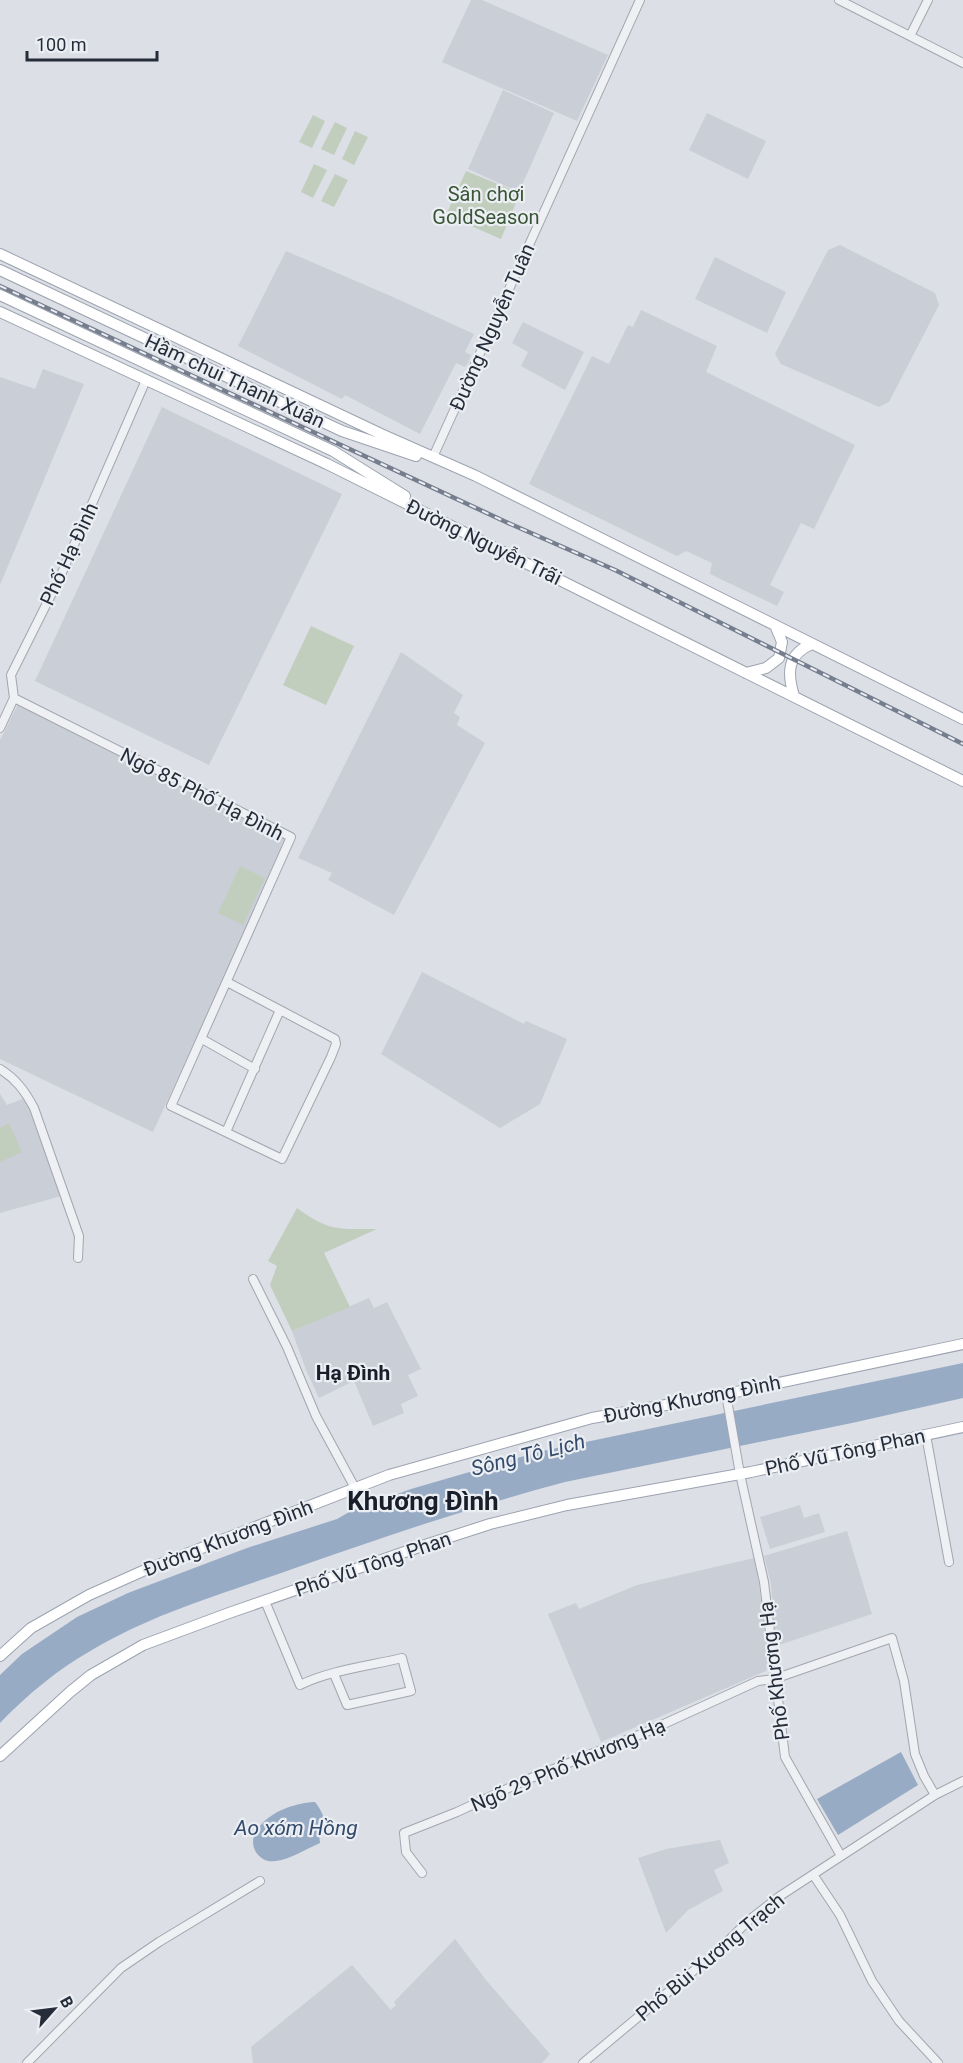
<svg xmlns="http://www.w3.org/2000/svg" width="963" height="2063" font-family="Roboto,sans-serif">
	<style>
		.built { fill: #caced6 }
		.green { fill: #c1cebd }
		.water { fill: #98abc4 }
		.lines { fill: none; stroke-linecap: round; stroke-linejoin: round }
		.minor-casing { stroke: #a2a6ae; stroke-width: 10 }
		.major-casing { stroke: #9ca3b0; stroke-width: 12 }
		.minor { stroke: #eef0f4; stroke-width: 8 }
		.major { stroke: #fff; stroke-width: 10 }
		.rail-casing { stroke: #767e8e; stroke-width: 4.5 }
		.rail { stroke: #ebeef3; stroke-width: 2; stroke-dasharray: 7; stroke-linecap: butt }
		.labels { text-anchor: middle; stroke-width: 4.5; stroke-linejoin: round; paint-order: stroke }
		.park-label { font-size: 20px; fill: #395535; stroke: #ebeef3 }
		.street-label { font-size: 20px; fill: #262d3a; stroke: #ebeef3 }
		.neighbourhood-label { font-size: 21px; font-weight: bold; fill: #191e2b; stroke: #ebeef3 }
		.water-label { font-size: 21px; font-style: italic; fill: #334a6b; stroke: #ebeef3 }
		.district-label { font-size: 26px; font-weight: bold; fill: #191e2b; stroke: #ebeef3 }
	</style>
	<rect width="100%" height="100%" fill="#dcdfe5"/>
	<!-- built -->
	<path class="built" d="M471,0H482L608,55L577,121L442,62Z
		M503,90L554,113L519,192L468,169Z
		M707,113L766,141L748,179L689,150Z
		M840,245L935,293L939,305L889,402L879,407L781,364L775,354L828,250Z
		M286,251L393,297L474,334L465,352L471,355L468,363L465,367L456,363L420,434L345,395L342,399L238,346Z
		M715,257L786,292L767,333L695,299Z
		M641,310L717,346L706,372L855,445L814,529L801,523L770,585L784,592L777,606L710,574L712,563L686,551L677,556L529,484L592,356L609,364L628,325L633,327Z
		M523,322L584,352L565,390L521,366L528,352L512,343Z
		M43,369L84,384L0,585V377L35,389Z
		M162,407L342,494L209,765L35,681Z
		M401,652L463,695L454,713L460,717L457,725L485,743L394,915L328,880L332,873L298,858Z
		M18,704L288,838L153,1132L0,1059V740Z
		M422,972L524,1024L526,1021L567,1039L540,1104L500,1128L381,1054Z
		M0,1094L7,1105L25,1098L61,1196L0,1213Z
		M369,1298L374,1308L387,1302L421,1369L408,1375L418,1396L401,1404L404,1413L373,1426L354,1381L319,1398L306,1370L292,1331Z
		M800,1505L804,1518L819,1513L825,1532L770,1549L760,1517Z
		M847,1531L872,1614L776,1646L771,1584L764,1556Z
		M754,1558L759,1584L768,1663L766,1671L601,1742L548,1614L576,1603L579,1609L637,1585Z
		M720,1840L729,1863L714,1870L723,1891L688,1910L666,1933L638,1858L666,1849Z
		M455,1939L486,1980L550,2054L542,2063H253L251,2047L352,1965L391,2010L396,2005L394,2002Z"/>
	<!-- green -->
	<path class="green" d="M313,115L325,121L312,148L299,142Z
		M335,122L347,128L334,155L321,149Z
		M355,131L368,137L354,165L342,159Z
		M314,164L327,170L313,198L301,192Z
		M466,171L520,193L501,239L446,215Z
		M335,174L348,180L334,207L321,201Z
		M311,626L354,646L326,705L283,685Z
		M240,866L265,878L243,925L218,913Z
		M9,1123L22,1152L0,1162V1128Z
		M297,1208C330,1232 338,1229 377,1229L324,1253L350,1307L292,1331L270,1285L277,1266L268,1261Z"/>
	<!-- water -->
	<path class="water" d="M963,1363V1398L852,1423L565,1482C475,1506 386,1536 298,1567C229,1592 155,1612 92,1650C58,1669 27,1695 0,1723V1675L22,1654L77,1617L128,1593L247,1548L337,1519L351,1511L411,1489L538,1452Z
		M901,1752L918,1785L838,1835L817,1799Z
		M315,1802C321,1810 326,1818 324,1829L319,1833L320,1843C306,1849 291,1859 276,1861C261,1864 248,1848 255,1834C265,1813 293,1803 315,1802Z"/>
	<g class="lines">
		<!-- minor casing -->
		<g class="minor-casing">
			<path id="minor" d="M839,0L963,63
				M910,36L928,0
				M433,457L640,0
				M14,698L291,837L171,1106L282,1159L331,1057L336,1044L335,1039L227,982
				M0,728L14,698L11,675L60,577L146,380
				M202,1039L255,1069
				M0,1069C16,1079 25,1091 34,1108L79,1236L78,1258
				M226,1132L280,1010
				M253,1279L287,1347L316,1416L355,1488
				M726,1394L740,1474L764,1582L785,1757L841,1856
				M926,1435L949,1562
				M265,1601L300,1685C331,1670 369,1666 402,1658L411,1691L347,1705L334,1674
				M422,1873L406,1852L404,1833L457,1812L526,1780L644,1733L758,1681L774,1679L892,1638L904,1681L915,1754L924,1776L935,1795
				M814,1876L840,1915L872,1981L899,2021L938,2063
				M27,2063L121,1968L159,1942L260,1881
				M583,2063L722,1947L748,1921L780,1896L935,1795L963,1781"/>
		</g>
		<!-- major casing -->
		<g class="major-casing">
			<path id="major" d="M0,254L381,434L476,476L963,719
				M0,270L342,431L416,456
				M0,295L333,451L405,496
				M0,312L327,464L963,781
				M746,673L766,668L779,658L782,642L775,625
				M794,696C787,673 787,654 812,644
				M0,1656L31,1628L89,1595L145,1570L389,1475L592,1418L717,1396L963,1344
				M0,1756L70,1692L91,1675L143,1645L229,1613L419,1547L490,1524L567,1505L751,1472L963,1427"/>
		</g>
		<!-- minor -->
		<use href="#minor" class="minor"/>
		<!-- major -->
		<use href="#major" class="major"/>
		<!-- rail casing -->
		<g class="rail-casing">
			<path id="rail" d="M0,286L506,522L615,570L963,744"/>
		</g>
		<!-- rail -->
		<use href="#rail" class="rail"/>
	</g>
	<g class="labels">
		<!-- park labels -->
		<g class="park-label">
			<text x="486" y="201">Sân chơi<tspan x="486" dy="23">GoldSeason</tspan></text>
		</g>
		<!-- street labels -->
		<g class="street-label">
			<text transform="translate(492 327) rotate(-66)" y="7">Đường Nguyễn Tuân</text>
			<text transform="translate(235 381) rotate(25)" y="7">Hầm chui Thanh Xuân</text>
			<text transform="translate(484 542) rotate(26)" y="7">Đường Nguyễn Trãi</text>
			<text transform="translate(69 554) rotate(-65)" y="7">Phố Hạ Đình</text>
			<text transform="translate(202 794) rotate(27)" y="7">Ngõ 85 Phố Hạ Đình</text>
			<text transform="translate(692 1399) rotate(-11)" y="7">Đường Khương Đình</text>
			<text transform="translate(845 1452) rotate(-12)" y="7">Phố Vũ Tông Phan</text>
			<text transform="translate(228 1538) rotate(-21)" y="7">Đường Khương Đình</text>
			<text transform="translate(373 1564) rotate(-19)" y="7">Phố Vũ Tông Phan</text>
			<text transform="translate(774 1671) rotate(-97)" y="7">Phố Khương Hạ</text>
			<text transform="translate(568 1765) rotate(-23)" y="7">Ngõ 29 Phố Khương Hạ</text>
			<text transform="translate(710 1957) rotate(-40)" y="7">Phố Bùi Xương Trạch</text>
		</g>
		<!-- neighbourhood labels -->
		<g class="neighbourhood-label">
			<text x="353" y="1380">Hạ Đình</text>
		</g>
		<!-- water labels -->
		<g class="water-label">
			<text transform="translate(528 1455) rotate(-14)" y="7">Sông Tô Lịch</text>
			<text x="296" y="1835">Ao xóm Hồng</text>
		</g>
		<!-- district labels -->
		<g class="district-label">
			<text x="423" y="1510">Khương Đình</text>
		</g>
	</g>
	<!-- north arrow -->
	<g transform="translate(54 2009) rotate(62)" stroke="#ebeef3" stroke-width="4.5" paint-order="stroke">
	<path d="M0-4.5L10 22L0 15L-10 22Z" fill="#262d3a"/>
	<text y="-9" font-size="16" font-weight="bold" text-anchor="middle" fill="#262d3a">B</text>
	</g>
	<!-- scale -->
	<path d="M27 51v9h130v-9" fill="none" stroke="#262d3a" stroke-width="3"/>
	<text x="36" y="51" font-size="18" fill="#262d3a" stroke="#ebeef3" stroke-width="4.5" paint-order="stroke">100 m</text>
</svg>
